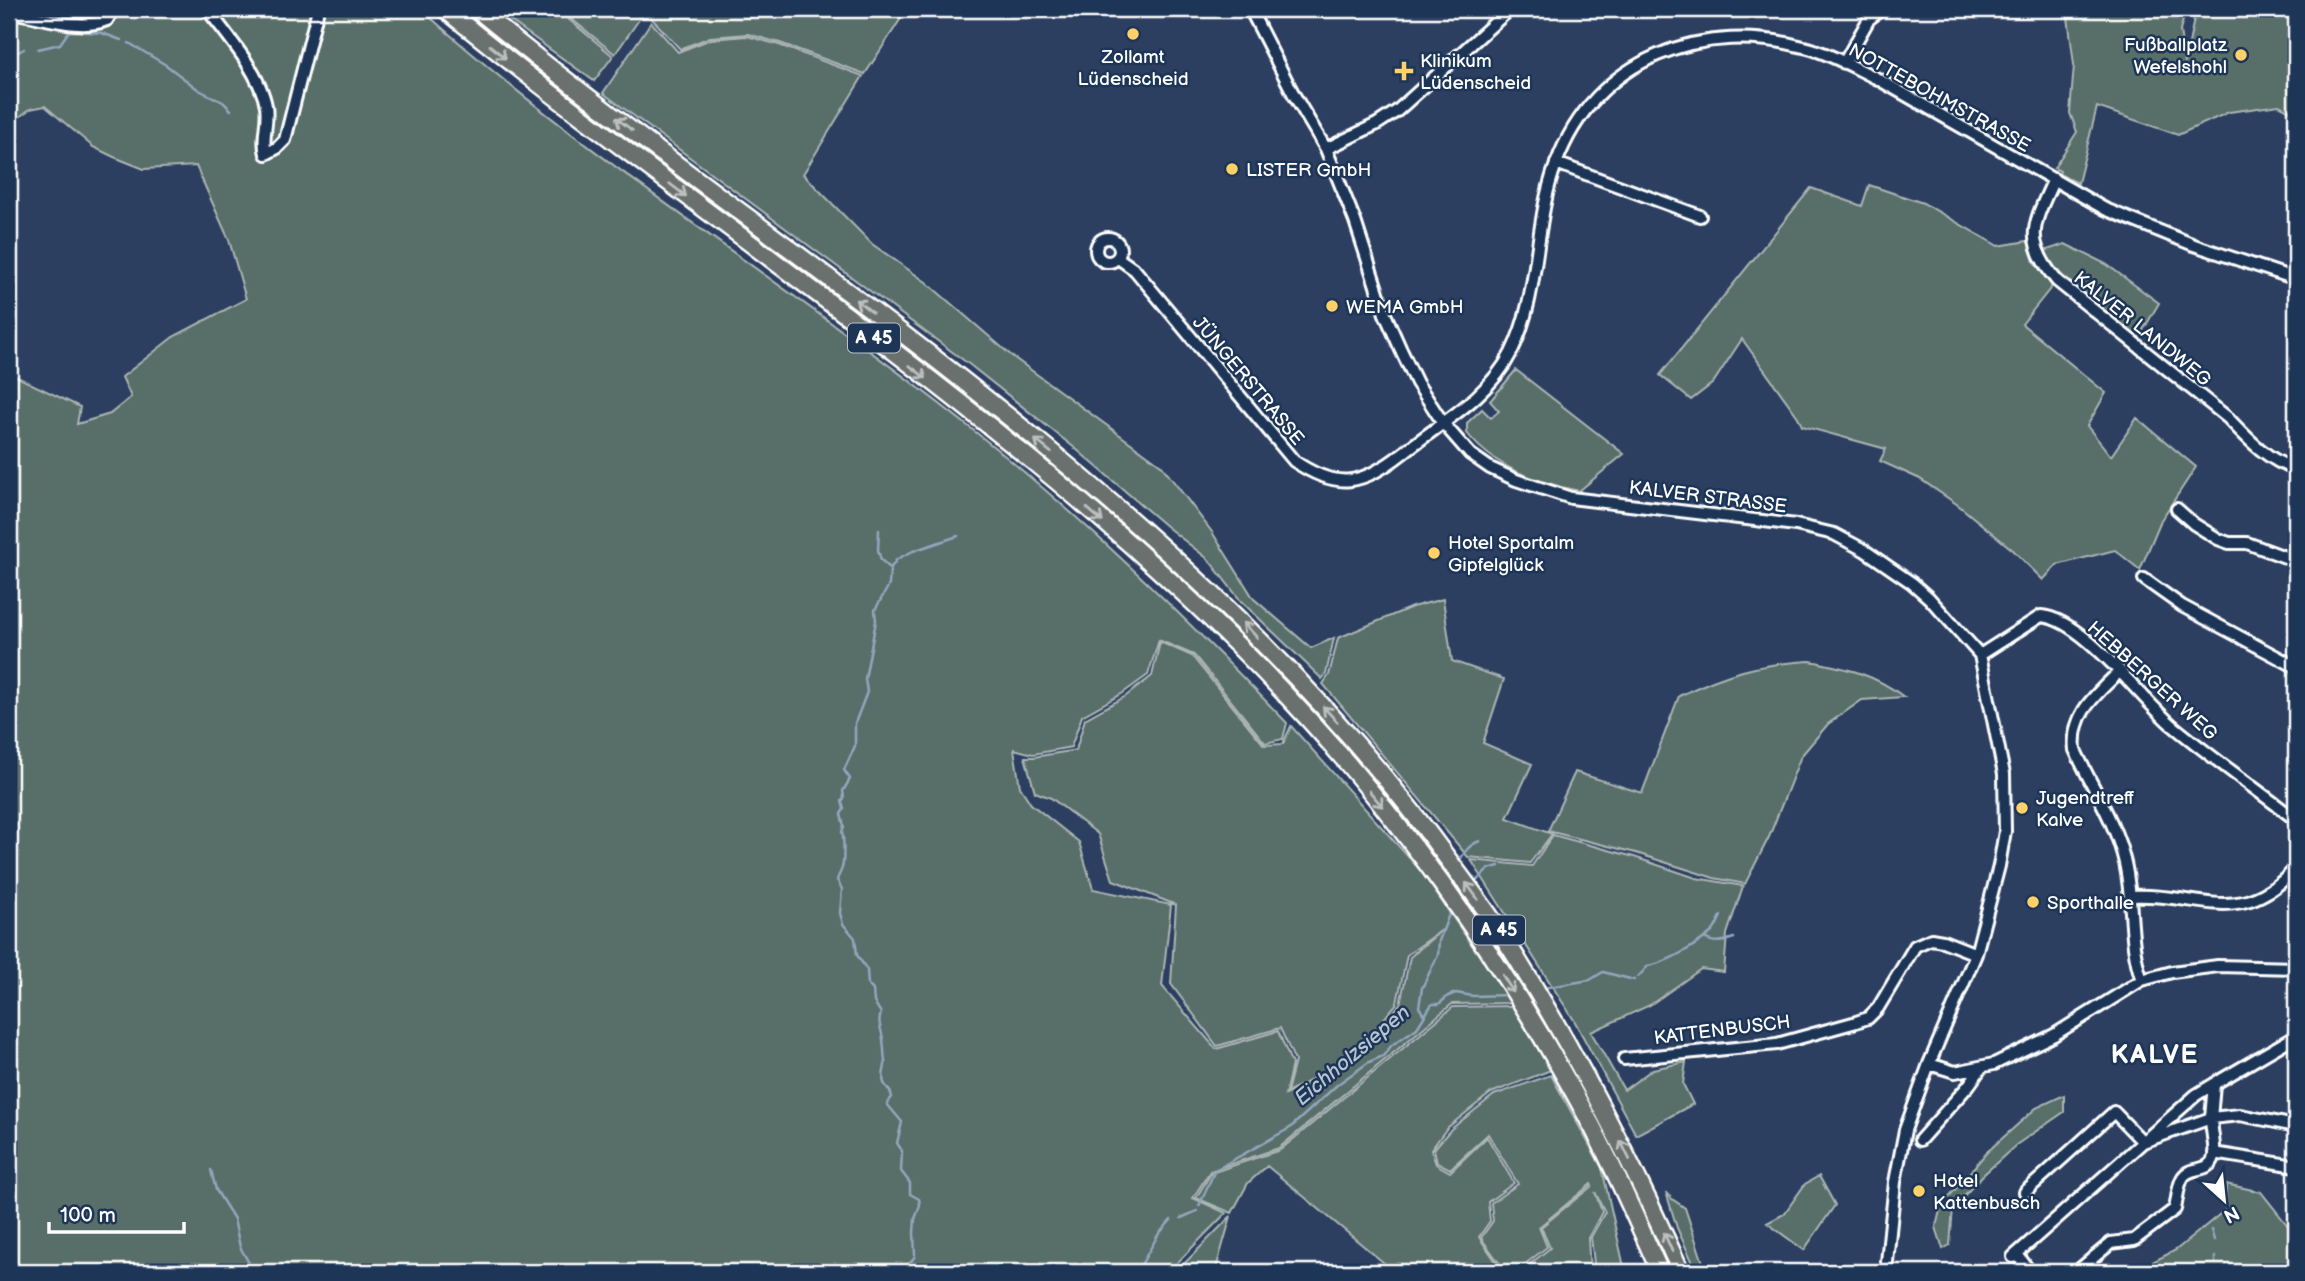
<svg xmlns="http://www.w3.org/2000/svg" width="2305" height="1281" font-family="'Balsamiq Sans',sans-serif">
	<style>
		.green { fill: #586e69; stroke: #acb6b4; stroke-width: 2 }
		.lines { fill: none; stroke-linecap: round; stroke-linejoin: round }
		.stream { stroke: #92a7bd; stroke-width: 2.5 }
		.minor-casing { stroke: #fff; stroke-width: 16 }
		.highway-casing { stroke: #fff; stroke-width: 21 }
		.minor { stroke: #1d3557; stroke-width: 10 }
		.highway { stroke: #6a706d; stroke-width: 16 }
		.oneway { stroke: #bcbfbd }
		.poi-dot { fill: #ffd166; stroke: #1d3557; stroke-width: 2.5 }
		.labels { text-anchor: middle; stroke-width: 5; stroke-linejoin: round; paint-order: stroke }
		.shield { fill: #1d3557; stroke: #bbc2cd; stroke-width: 2 }
		.shield-label { font-size: 18px; font-weight: bold; fill: #fff }
		.poi-label { font-size: 19px; fill: #fff; stroke: #1d3557; text-anchor: start }
		.street-label { font-size: 19px; fill: #fff; stroke: #1d3557 }
		.water-label { font-size: 21px; font-style: italic; fill: #b7c5d3; stroke: #1d3557 }
		.district-label { font-size: 26px; font-weight: bold; letter-spacing: 2px; fill: #fff; stroke: #1d3557 }
	</style>
	<rect width="100%" height="100%" fill="#2c3f61"/>
	<filter id="ink" filterUnits="userSpaceOnUse"><feTurbulence type="fractalNoise" baseFrequency=".0143" numOctaves="2"/><feDisplacementMap in="SourceGraphic" scale="14" xChannelSelector="R" yChannelSelector="G"/><feConvolveMatrix kernelMatrix="1 2 1 2 8 2 1 2 1" color-interpolation-filters="sRGB"/></filter>
	<g filter="url(#ink)">
		<!-- green -->
		<path class="green" d="M9,9H421C592,164 792,286 973,430C1085,519 1188,620 1287,723L1283,739L1265,743L1194,655L1159,640L1148,675L1123,693L1082,716L1071,747L1033,754L1014,749L1020,787L1031,804L1079,842L1093,889L1171,905L1162,986L1216,1049L1278,1031L1292,1064L1285,1095L1350,1065L1400,1004L1410,957L1442,930L1407,955L1397,1003L1349,1061L1287,1092L1295,1061L1280,1028L1217,1046L1171,984L1176,905L1113,880L1098,834L1051,798L1035,792L1025,757H1034L1076,750L1085,719L1126,696L1152,676L1160,642L1192,656L1264,745L1283,744L1291,726L1420,870L1512,1003L1452,1004L1279,1148L1210,1171L1193,1198L1226,1213L1177,1263L1156,1272H9V373L80,407L77,424L110,414L131,397L122,377L173,337L246,299L229,240L196,166L144,169L114,157L93,147L45,106L30,109L9,125Z
			M494,9H556L613,56L594,81Z
			M559,9H907L865,74L780,43L748,34L710,37L680,49L645,11L615,54Z
			M2067,9H2186L2180,31L2185,63L2196,9H2296V114L2279,105L2229,112L2178,135L2097,107L2078,183L2059,174L2060,171L2054,168L2077,132L2070,113L2074,65Z
			M651,22L678,52L711,39L747,36L779,45L863,76L803,174L872,244L926,282L1013,357L1161,465L1212,532L1254,599L1311,648L1334,638L1326,674L1322,679L1241,601L1208,559L1167,527L1076,449L970,365L603,93Z
			M1869,185L1923,203L1998,246L2028,241L2034,262L2053,285L2022,324L2106,393L2087,426L2111,456L2137,418L2196,467L2161,520L2140,570L2115,550L2057,565L2043,580L2013,550L1958,505L1920,479L1880,461L1886,449L1802,426L1798,417L1742,339L1713,383L1691,400L1660,375L1811,188L1862,206Z
			M2065,244L2106,264L2159,303L2138,339L2057,271L2044,251Z
			M1516,370L1624,454L1579,491C1539,483 1493,467 1467,433V423L1482,409L1491,418L1499,411L1490,401Z
			M1443,599L1452,661L1504,679L1483,743L1532,764L1507,818L1552,834L1530,863L1468,857L1323,684L1329,675L1338,638L1412,607Z
			M1810,661C1846,668 1874,674 1904,697L1862,700L1828,724L1801,756L1769,837L1745,884L1714,878L1636,853L1548,831L1575,772L1642,793L1679,696C1726,673 1758,664 1810,661Z
			M1553,835L1634,857L1696,878L1743,886L1727,934L1724,972L1701,969L1650,1005L1591,1032L1624,1090L1653,1069L1686,1062L1683,1084L1693,1104L1636,1135L1574,1020L1471,860L1532,866Z
			M1512,1006L1551,1070L1491,1093L1447,1128L1431,1150L1436,1164L1450,1172L1487,1137L1514,1183L1488,1202L1490,1221L1479,1237L1503,1272H1395L1267,1166L1248,1183L1232,1213L1196,1198L1211,1173L1280,1150L1453,1007Z
			M1551,1075L1602,1168L1624,1267L1628,1272H1595L1591,1237L1605,1212L1595,1192L1602,1212L1588,1238L1590,1272H1520L1550,1248L1541,1227L1592,1186L1591,1184L1539,1227L1547,1247L1515,1272H1506L1481,1238L1493,1221L1491,1203L1518,1184L1488,1134L1450,1169L1437,1162L1434,1149L1451,1129L1494,1095Z
			M2064,1095V1112L2016,1145L1982,1176L1953,1208L1950,1245L1943,1249L1936,1227L1941,1206L1987,1152L2036,1108Z
			M1819,1176L1835,1205L1804,1250L1767,1223L1784,1214L1805,1184Z
			M2226,1184L2261,1192L2296,1236V1272H2133L2176,1250L2225,1210Z
			M1666,1192L1672,1199L1685,1208L1706,1272H1697L1677,1228Z
			M1231,1216L1215,1272H1164L1182,1266Z"/>
		<g class="lines">
			<!-- stream -->
			<path class="stream" d="M129,43L166,65L199,90L223,102L231,110
				M38,49L60,44L69,31L102,33L121,40
				M9,57L24,49
				M879,530L878,550L881,560L890,568
				M1459,862C1464,852 1469,845 1480,841
				M1474,883L1489,869L1499,866
				M1704,938C1715,944 1722,942 1734,938
				M1638,977L1648,966C1667,963 1699,944 1713,931C1716,927 1719,920 1721,916
				M1543,988L1590,980L1603,972L1634,980
				M1424,1015L1419,1007L1422,988L1438,955L1439,941L1451,909
				M211,1170L216,1190L234,1219L240,1247L254,1272
				M1199,1206L1215,1170L1290,1128L1338,1084L1369,1062L1383,1056L1392,1045L1417,1028L1432,1004H1439L1448,996L1456,993L1473,996L1509,995
				M1181,1218L1197,1211
				M2211,1230L2214,1240
				M2215,1263V1257
				M908,1272V1266L915,1256L914,1233L915,1219L920,1205L919,1199L910,1194V1183L901,1171L902,1151L897,1143L902,1122L887,1104L892,1097C891,1090 887,1089 884,1083C881,1075 886,1069 885,1061C884,1054 884,1046 883,1040C882,1029 877,1024 881,1013L874,1002L873,990L868,985L867,970L857,955L855,938L843,924L840,913L842,889L837,880C838,876 841,872 842,868C844,863 844,836 842,832L844,826L841,814L844,809L842,801L844,798L843,791L850,779L844,770L855,746V723L867,692L865,679L876,621L875,610L889,585L890,569L897,559L913,551L958,536
				M1137,1272L1158,1235L1171,1220"/>
			<!-- minor casing -->
			<g class="minor-casing">
				<path id="minor" d="M207,9C227,35 260,73 266,106C269,123 261,137 266,154L277,148L285,140L318,9
					M1250,9L1294,95L1326,149L1355,221L1385,314L1401,350L1417,383L1443,423L1470,454L1490,468L1516,480L1571,498L1796,525L1834,534L1864,550L1912,583L1929,598L1980,655L2004,774L2005,831L1999,866L1976,954L1929,1064L1905,1130L1895,1182L1886,1272
					M9,12C39,15 78,32 107,20L112,12L110,9
					M1844,63L1869,19L1882,9
					M1326,149L1377,124L1397,111L1510,9
					M1556,163L1700,216
					M2054,179C2034,223 2022,240 2057,281L2228,418C2247,438 2269,462 2296,469
					M1096 250a12 12 0 1 1 24 0a12 12 0 1 1-24 0Z
					M1118,258L1135,270L1294,461C1338,491 1362,485 1403,453C1439,424 1489,397 1511,353C1541,293 1533,225 1556,164C1595,57 1704,19 1808,48C1831,54 1855,68 1876,78L2105,209L2194,245L2296,279
					M2177,509L2194,524L2218,539L2229,543H2247L2296,561
					M2144,579L2182,606L2296,667
					M1980,655L2041,616C2083,619 2140,698 2172,725C2212,758 2255,788 2296,820
					M2120,671C2096,695 2071,713 2075,750C2092,787 2116,823 2125,863C2134,902 2128,942 2142,980
					M2131,896C2200,892 2239,930 2296,868
					M1624,1059L1777,1044L1853,1023L1868,1018L1878,1008L1915,946L1931,939L1943,941L1976,954
					M1929,1064L1955,1072L1994,1064L2054,1035L2142,980L2172,972L2218,966L2296,968
					M2214,1084L2296,1036
					M1920,1140L1969,1085L1981,1068
					M2214,1153L2296,1166
					M2017,1254L2030,1272
					M2013,1257L2143,1142L2211,1118L2214,1084L2196,1095L2143,1142L2114,1112L2025,1192
					M2081,1268L2111,1243L2134,1240L2175,1209C2177,1200 2178,1184 2183,1177C2191,1165 2209,1174 2214,1157C2216,1149 2211,1129 2211,1118L2240,1115L2296,1126"/>
			</g>
			<!-- highway casing -->
			<g class="highway-casing">
				<path id="highway" d="M445,9C746,255 1094,466 1348,764C1442,875 1524,998 1592,1126C1617,1174 1638,1223 1660,1272
					M477,9C527,51 579,90 631,130C770,235 913,337 1048,449C1196,572 1337,705 1450,862C1466,884 1483,905 1497,927C1568,1037 1628,1153 1681,1272"/>
			</g>
			<!-- minor -->
			<use href="#minor" class="minor"/>
			<!-- highway -->
			<use href="#highway" class="highway"/>
		</g>
		<!-- one-way arrows -->
		<defs><path id="oneway-shaft" d="M-6 0H5M1.5-3L5.5 0L1.5 3" fill="none" stroke-width="1.6" stroke-linecap="round" stroke-linejoin="round" transform="scale(1.75)"/></defs>
		<g class="oneway">
			<use href="#oneway-shaft" transform="translate(498 52) rotate(39)"/>
			<use href="#oneway-shaft" transform="translate(624 124) rotate(-143)"/>
			<use href="#oneway-shaft" transform="translate(678 190) rotate(37)"/>
			<use href="#oneway-shaft" transform="translate(864 306) rotate(-143)"/>
			<use href="#oneway-shaft" transform="translate(918 372) rotate(38)"/>
			<use href="#oneway-shaft" transform="translate(1043 446) rotate(-141)"/>
			<use href="#oneway-shaft" transform="translate(1095 515) rotate(41)"/>
			<use href="#oneway-shaft" transform="translate(1250 630) rotate(-134)"/>
			<use href="#oneway-shaft" transform="translate(1330 714) rotate(-133)"/>
			<use href="#oneway-shaft" transform="translate(1376 799) rotate(50)"/>
			<use href="#oneway-shaft" transform="translate(1472 891) rotate(-126)"/>
			<use href="#oneway-shaft" transform="translate(1508 984) rotate(58)"/>
			<use href="#oneway-shaft" transform="translate(1625 1150) rotate(-116)"/>
			<use href="#oneway-shaft" transform="translate(1668 1242) rotate(-114)"/>
		</g>
	</g>
	<!-- markers -->
	<g class="poi-dot">
		<circle cx="1133" cy="34" r="7"/>
		<circle cx="2241" cy="55" r="7"/>
		<path d="M1400.5 60.5h7v7h7v7h-7v7h-7v-7h-7v-7h7z"/>
		<circle cx="1232" cy="169" r="7"/>
		<circle cx="1332" cy="306" r="7"/>
		<circle cx="1434" cy="553" r="7"/>
		<circle cx="2022" cy="808" r="7"/>
		<circle cx="2033" cy="902" r="7"/>
		<circle cx="1919" cy="1191" r="7"/>
	</g>
	<g class="labels">
		<!-- shield labels -->
		<g class="shield">
			<rect x="848" y="323.5" width="52" height="29" rx="5"/>
			<rect x="1473" y="915.5" width="52" height="29" rx="5"/>
		</g>
		<g class="shield-label">
			<text x="874" y="344">A 45</text>
			<text x="1499" y="936">A 45</text>
		</g>
		<!-- poi labels -->
		<g class="poi-label">
			<text x="2227" y="51" text-anchor="end">Fußballplatz<tspan x="2227" dy="22">Wefelshohl</tspan></text>
			<text x="1133" y="63" text-anchor="middle">Zollamt<tspan x="1133" dy="22">Lüdenscheid</tspan></text>
			<text x="1420" y="67">Klinikum<tspan x="1420" dy="22">Lüdenscheid</tspan></text>
			<text x="1246" y="176">LISTER GmbH</text>
			<text x="1346" y="313">WEMA GmbH</text>
			<text x="1448" y="549">Hotel Sportalm<tspan x="1448" dy="22">Gipfelglück</tspan></text>
			<text x="2036" y="804">Jugendtreff<tspan x="2036" dy="22">Kalve</tspan></text>
			<text x="2047" y="909">Sporthalle</text>
			<text x="1933" y="1187">Hotel<tspan x="1933" dy="22">Kattenbusch</tspan></text>
		</g>
		<!-- street labels -->
		<g class="street-label">
			<text transform="translate(1940 97) rotate(29)" y="7">NOTTEBOHMSTRASSE</text>
			<text transform="translate(2143 328) rotate(39)" y="7">KALVER LANDWEG</text>
			<text transform="translate(1249 380) rotate(50)" y="7">JÜNGERSTRASSE</text>
			<text transform="translate(1708 496) rotate(7)" y="7">KALVER STRASSE</text>
			<text transform="translate(2153 680) rotate(42)" y="7">HEBBERGER WEG</text>
			<text transform="translate(1722 1029) rotate(-7)" y="7">KATTENBUSCH</text>
		</g>
		<!-- water labels -->
		<g class="water-label">
			<text transform="translate(1352 1055) rotate(-40)" y="7">Eichholzsiepen</text>
		</g>
		<!-- district labels -->
		<g class="district-label">
			<text x="2155" y="1063">KALVE</text>
		</g>
	</g>
	<!-- margin -->
	<rect width="2305" height="1281" fill="none" stroke="#1d3557" stroke-width="35"/>
	<rect x="18" y="18" width="2270" height="1246" fill="none" stroke="#fff" stroke-width="2.5" filter="url(#ink)"/>
	<!-- north arrow -->
	<g transform="translate(2224 1200) rotate(153)" stroke="#1d3557" stroke-width="5" paint-order="stroke">
	<path d="M0-5L12 26L0 18L-12 26Z" fill="#ffffff"/>
	<text y="-10" font-size="19" font-weight="bold" text-anchor="middle" fill="#ffffff">N</text>
	</g>
	<!-- scale -->
	<path d="M49 1222v10h135v-10" fill="none" stroke="#ffffff" stroke-width="3.5"/>
	<text x="60" y="1222" font-size="21" fill="#ffffff" stroke="#1d3557" stroke-width="5" paint-order="stroke">100 m</text>
</svg>
